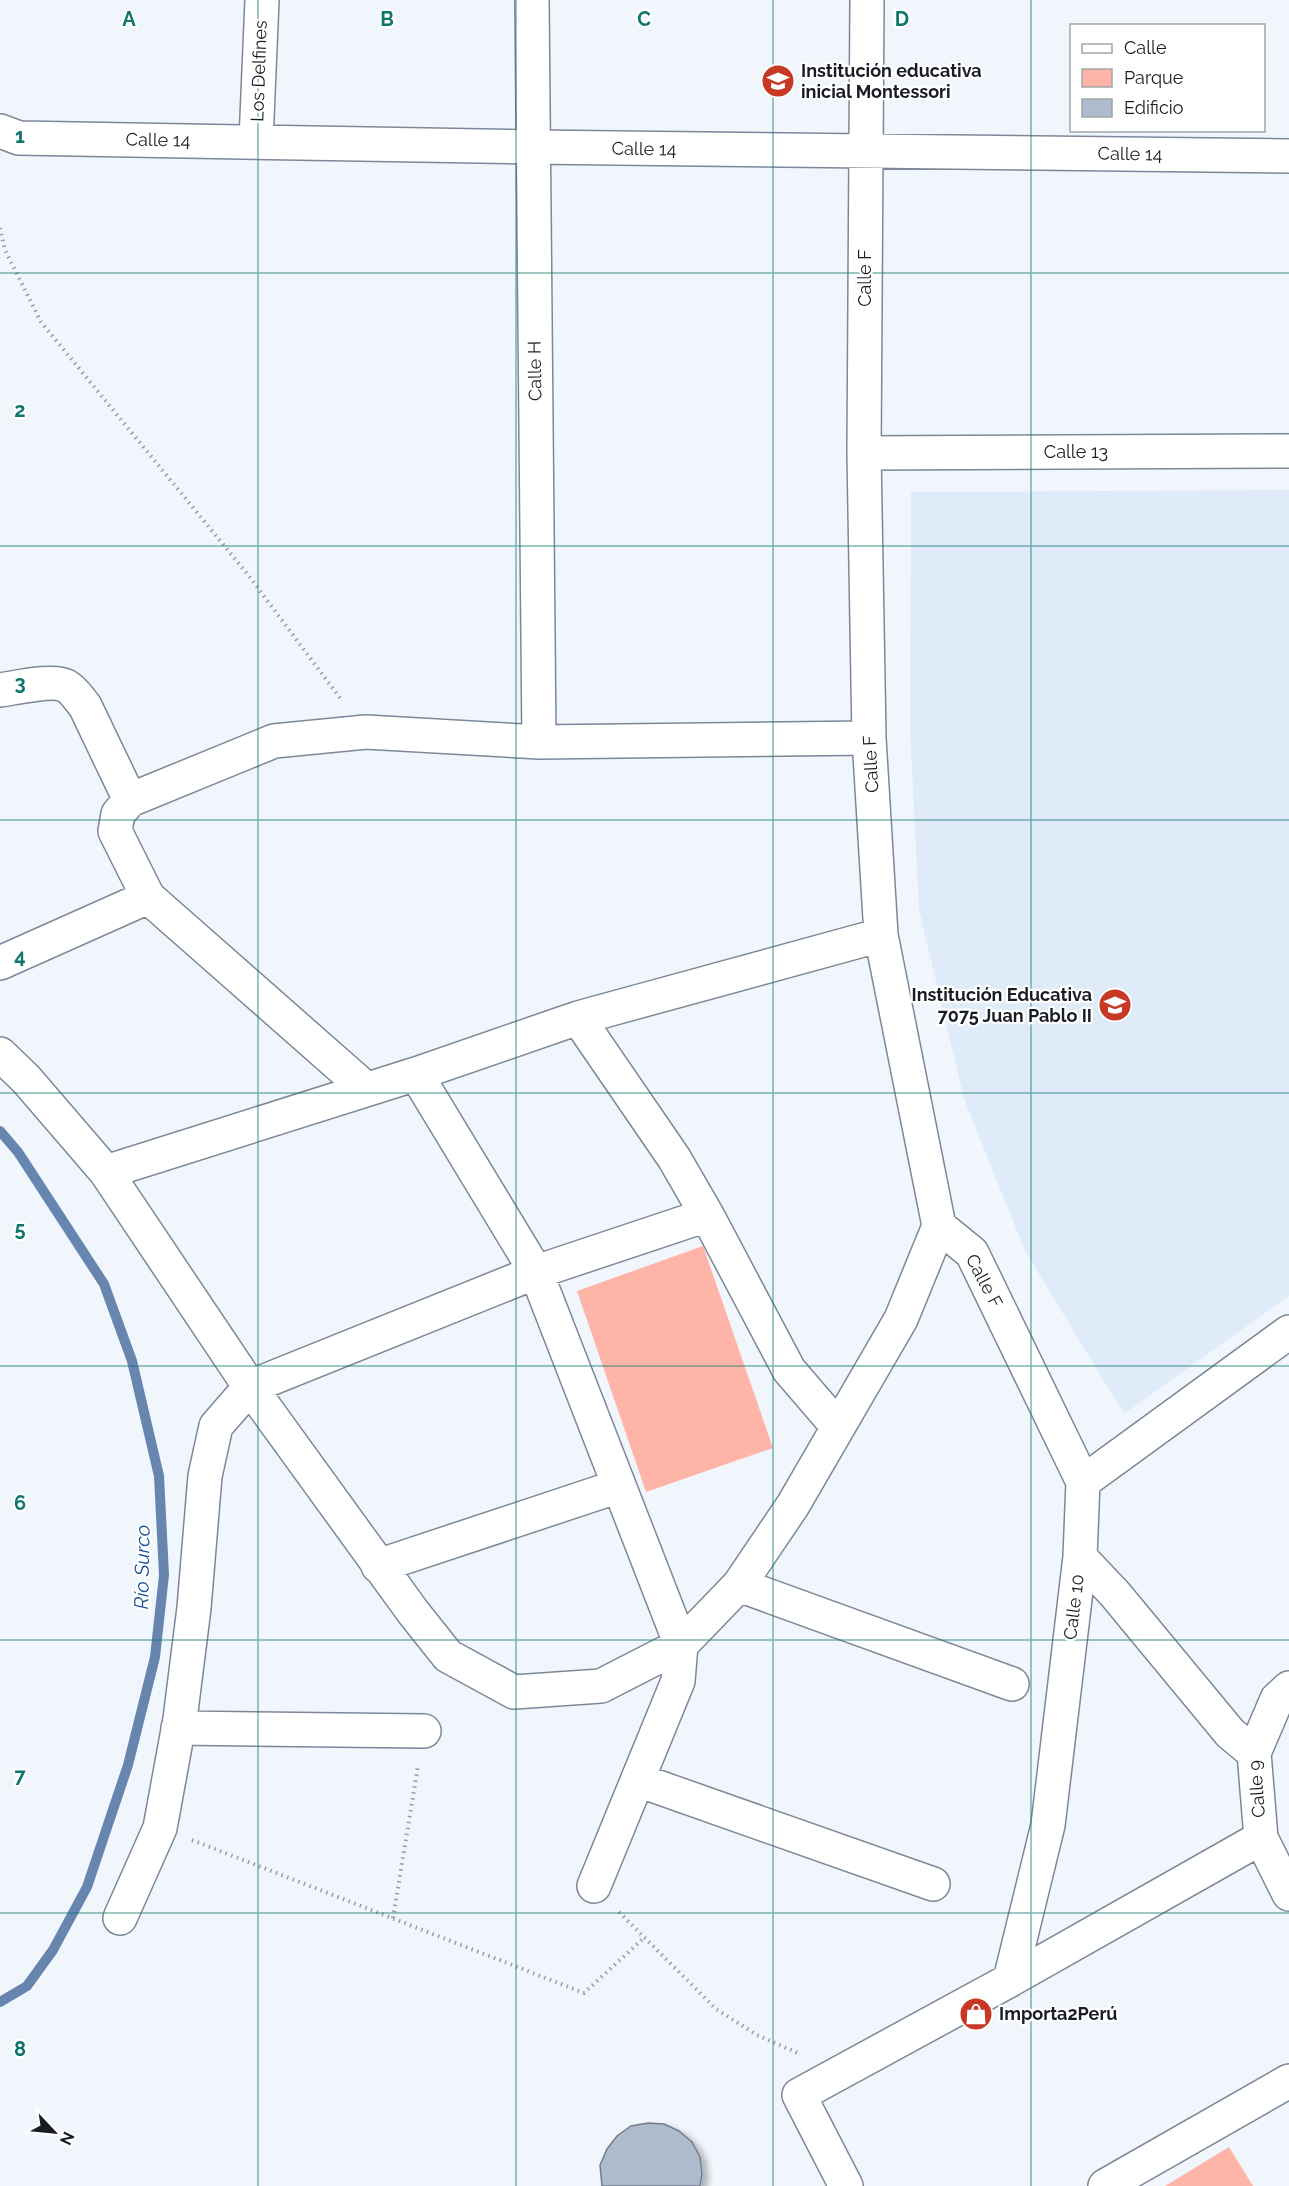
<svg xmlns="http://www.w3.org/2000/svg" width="1289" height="2186" font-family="Raleway,sans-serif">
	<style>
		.built { fill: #e0ebf9 }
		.green { fill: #feb5a7 }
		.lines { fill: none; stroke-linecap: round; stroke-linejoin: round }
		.stream { stroke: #6685af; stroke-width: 10 }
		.building { fill: #aebbcc; stroke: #727e8d; stroke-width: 1.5; filter: url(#shadow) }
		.minor-casing { stroke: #7c8898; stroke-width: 36 }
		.path { stroke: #989da3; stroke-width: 4; stroke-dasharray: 1.5 4.5; stroke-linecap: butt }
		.minor { stroke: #fff; stroke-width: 33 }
		.grid { fill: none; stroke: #0f766e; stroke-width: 1.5; stroke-opacity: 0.55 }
		.labels { text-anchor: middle; stroke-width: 4.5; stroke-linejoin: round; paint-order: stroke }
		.street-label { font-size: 18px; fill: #191d23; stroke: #fff }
		.poi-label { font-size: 18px; font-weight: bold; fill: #191d23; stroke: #fff; text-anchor: start }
		.water-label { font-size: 20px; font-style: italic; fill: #1b5396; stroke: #fff }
		.grid-label { font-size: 20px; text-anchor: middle; font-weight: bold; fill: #0f766e; stroke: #fff; stroke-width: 4.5; stroke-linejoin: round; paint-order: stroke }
	</style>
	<defs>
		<filter id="shadow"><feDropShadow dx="6" dy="4" stdDeviation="3" flood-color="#0004"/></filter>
	</defs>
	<rect width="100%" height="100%" fill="#f1f6fd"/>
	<!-- built -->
	<path class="built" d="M1289,490V1296L1124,1414L1025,1251L964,1099L919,910L910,730L911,492Z"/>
	<!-- green -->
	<path class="green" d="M703,1246L773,1448L646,1492L577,1291Z
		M1229,2147L1253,2186H1165Z"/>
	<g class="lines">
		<!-- stream -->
		<path class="stream" d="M0,1131L18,1152L104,1284L132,1361L159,1476L164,1575L155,1657L128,1765L87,1887L53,1950L27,1986L0,2002"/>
	</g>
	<!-- building -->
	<path class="building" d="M648,2123L664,2124L679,2131L692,2142L700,2157L702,2174L700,2186H602L600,2165L607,2149L617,2136L631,2126Z"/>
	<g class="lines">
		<!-- minor casing -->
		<g class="minor-casing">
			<path id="minor" d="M532,0L539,742
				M867,0L864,453L869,738L881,935L939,1226L972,1253L1083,1482L1080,1557L1048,1825L1010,1980
				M0,131L19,138L532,147L1289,156
				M256,141L262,0
				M864,453L1289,451
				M0,690C15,688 54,679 66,686C74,690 79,699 85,706L130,800
				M0,963L148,897
				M578,1018L674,1158L707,1215L789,1370L838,1427
				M0,1054L26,1079L106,1172L250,1387L413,1612L448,1656L514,1692L601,1686L681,1645L739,1585L793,1505L901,1319L939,1226
				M416,1074L536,1272L681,1645L678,1681L594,1886
				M365,1088L148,897L115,831L118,814L130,800L274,741L366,732L539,742L869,738
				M106,1172L416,1074L578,1018L881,935
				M1083,1482L1289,1332
				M1080,1557L1115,1594L1230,1733L1254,1753
				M378,1566L619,1486
				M739,1585L1012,1684
				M1289,1688L1277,1699L1254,1753L1261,1838L1289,1894
				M178,1728L424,1731
				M638,1780L933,1884
				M120,1918L160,1828L180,1719L194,1608L205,1476L216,1426L250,1387L536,1272L707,1215
				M846,2186L799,2095L1010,1980L1261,1838
				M1105,2186L1289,2081"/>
		</g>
		<!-- path -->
		<path class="path" d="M0,228L5,250L41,322L249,576L340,698
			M192,1840L584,1993L645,1937
			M619,1912L716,2009L757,2035L800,2054
			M393,1918L418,1766"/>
		<!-- minor -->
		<use href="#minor" class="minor"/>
	</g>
	<!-- grid -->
	<path class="grid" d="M258,0V2186M516,0V2186M773,0V2186M1031,0V2186M0,273H1289M0,546H1289M0,820H1289M0,1093H1289M0,1366H1289M0,1640H1289M0,1913H1289"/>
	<!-- icons -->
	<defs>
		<g id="school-disc" transform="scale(1.725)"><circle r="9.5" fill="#c53925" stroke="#fff"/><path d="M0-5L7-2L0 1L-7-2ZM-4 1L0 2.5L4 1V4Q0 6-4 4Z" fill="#fff"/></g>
		<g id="shop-disc" transform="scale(1.725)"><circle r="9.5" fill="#c53925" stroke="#fff"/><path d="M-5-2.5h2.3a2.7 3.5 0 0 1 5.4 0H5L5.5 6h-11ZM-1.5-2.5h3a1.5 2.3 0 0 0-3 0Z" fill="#fff"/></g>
	</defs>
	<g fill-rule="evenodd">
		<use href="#school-disc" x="778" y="81"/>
		<use href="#school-disc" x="1115" y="1005"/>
		<use href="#shop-disc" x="976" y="2014"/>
	</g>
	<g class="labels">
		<!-- street labels -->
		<g class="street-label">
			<text transform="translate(259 71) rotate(-88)" y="6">Los Delfines</text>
			<text transform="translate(158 140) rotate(1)" y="6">Calle 14</text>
			<text transform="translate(644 149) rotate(1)" y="6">Calle 14</text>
			<text transform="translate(1130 154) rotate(1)" y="6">Calle 14</text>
			<text transform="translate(865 278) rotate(-90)" y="6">Calle F</text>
			<text transform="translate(535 371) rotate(-91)" y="6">Calle H</text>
			<text x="1076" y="458">Calle 13</text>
			<text transform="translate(871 764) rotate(-93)" y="6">Calle F</text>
			<text transform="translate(984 1281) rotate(62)" y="6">Calle F</text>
			<text transform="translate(1074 1607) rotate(-83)" y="6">Calle 10</text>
			<text transform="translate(1257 1789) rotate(-94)" y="6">Calle 9</text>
		</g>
		<!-- poi labels -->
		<g class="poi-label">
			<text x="801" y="77">Institución educativa<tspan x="801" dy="21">inicial Montessori</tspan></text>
			<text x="1092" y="1001" text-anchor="end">Institución Educativa<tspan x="1092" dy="21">7075 Juan Pablo II</tspan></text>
			<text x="999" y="2020">Importa2Perú</text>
		</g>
		<!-- water labels -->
		<g class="water-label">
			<text transform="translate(142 1567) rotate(-89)" y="7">Río Surco</text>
		</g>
	</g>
	<g class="grid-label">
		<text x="129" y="26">A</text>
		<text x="387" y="26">B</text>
		<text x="644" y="26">C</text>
		<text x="902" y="26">D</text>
		<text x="20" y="143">1</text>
		<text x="20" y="417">2</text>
		<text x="20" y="690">3</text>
		<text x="20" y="963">4</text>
		<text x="20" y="1236">5</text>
		<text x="20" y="1510">6</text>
		<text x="20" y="1783">7</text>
		<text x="20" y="2056">8</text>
	</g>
	<!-- legend -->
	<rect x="1070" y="24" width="195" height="108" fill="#ffffff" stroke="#a3a5a7" stroke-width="1.5"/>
	<rect x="1082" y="44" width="30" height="9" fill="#ffffff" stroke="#a3a5a7" stroke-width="1.5"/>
	<text x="1124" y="54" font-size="18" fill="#191d23">Calle</text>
	<rect x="1082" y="69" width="30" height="18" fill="#feb5a7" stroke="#a3a5a7" stroke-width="1.5"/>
	<text x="1124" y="84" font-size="18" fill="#191d23">Parque</text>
	<rect x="1082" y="99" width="30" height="18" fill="#aebbcc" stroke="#a3a5a7" stroke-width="1.5"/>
	<text x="1124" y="114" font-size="18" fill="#191d23">Edificio</text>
	<!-- north arrow -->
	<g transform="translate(54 2132) rotate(116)" stroke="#ffffff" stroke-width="4.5" paint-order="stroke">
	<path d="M0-4.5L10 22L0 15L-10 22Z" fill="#191d23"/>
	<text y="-9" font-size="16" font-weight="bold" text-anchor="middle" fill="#191d23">N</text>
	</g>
</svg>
